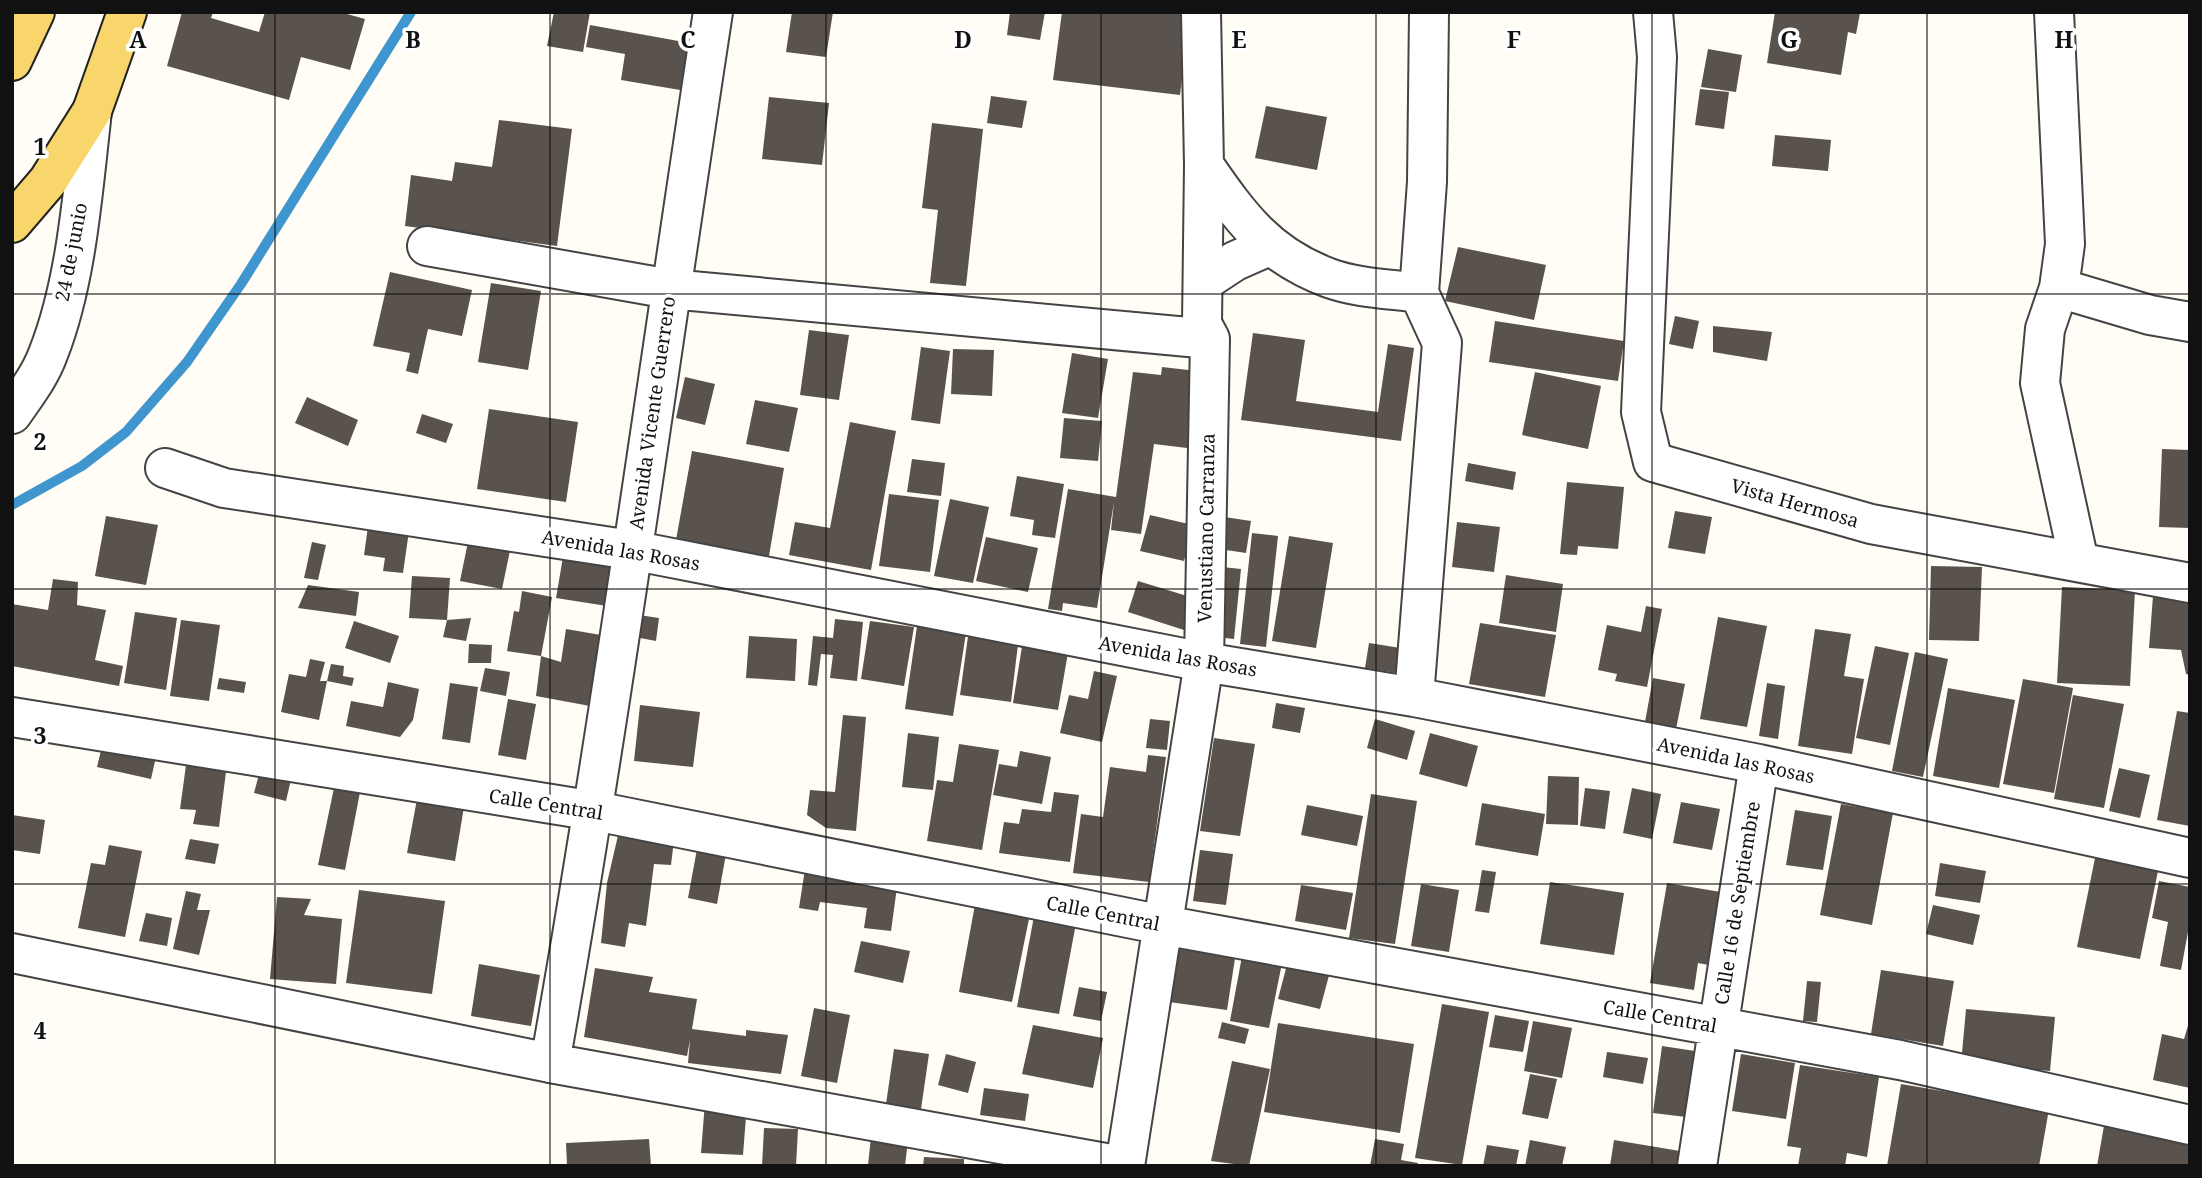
<svg xmlns="http://www.w3.org/2000/svg" width="2202" height="1178" font-family="'Noto Serif',serif">
	<style>
		.lines { fill: none; stroke-linecap: round; stroke-linejoin: round }
		.stream { stroke: #3f96cf; stroke-width: 10 }
		.building { fill: #5a524d }
		.minor-casing { stroke: #444; stroke-width: 42 }
		.tertiary-casing { stroke: #444; stroke-width: 42 }
		.primary-casing { stroke: #222; stroke-width: 42 }
		.minor { stroke: #fff; stroke-width: 38 }
		.tertiary { stroke: #fff; stroke-width: 38 }
		.primary { stroke: #f9d66b; stroke-width: 38 }
		.grid { fill: none; stroke: #111; stroke-width: 2; stroke-opacity: 0.55 }
		.labels { text-anchor: middle; stroke-width: 7; stroke-linejoin: round; paint-order: stroke }
		.street-label { font-size: 19px; fill: #111; stroke: #fff }
		.grid-label { font-size: 23px; text-anchor: middle; font-weight: bold; fill: #111; stroke: #fff; stroke-width: 7; stroke-linejoin: round; paint-order: stroke }
	</style>
	<rect width="100%" height="100%" fill="#fffdf5"/>
	<g class="lines">
		<!-- stream -->
		<path class="stream" d="M12,505L82,466L126,432L187,362L241,284L411,12"/>
	</g>
	<!-- building -->
	<path class="building" d="M182,12H213L211,18L259,32L265,12H340L365,19L350,70L301,57L289,100L167,66Z
		M554,12H590L583,52L547,46Z
		M792,12H833L826,57L786,52Z
		M1010,12H1045L1040,40L1007,35Z
		M1062,12H1190L1180,95L1053,80Z
		M1775,12L1860,13L1856,34L1848,32L1841,75L1767,63Z
		M590,25L695,44L686,91L621,80L625,54L586,47Z
		M1708,49L1742,55L1736,92L1701,87Z
		M1700,89L1729,92L1724,129L1695,125Z
		M991,96L1027,101L1022,128L987,123Z
		M769,97L829,103L822,165L762,159Z
		M1266,106L1327,117L1317,170L1255,158Z
		M499,120L572,129L557,246L405,226L411,175L452,181L455,162L492,167Z
		M932,123L983,129L966,286L930,283L938,210L922,208Z
		M1775,135L1831,140L1828,171L1772,166Z
		M1458,247L1546,265L1534,320L1445,301Z
		M390,272L472,290L462,336L428,329L418,374L406,371L410,353L373,346Z
		M491,283L541,291L528,370L478,362Z
		M1675,316L1699,321L1693,349L1669,344Z
		M1495,321L1624,341L1618,381L1489,362Z
		M1713,326L1772,332L1767,361L1713,352Z
		M809,330L849,335L839,400L800,395Z
		M1253,333L1305,340L1296,401L1378,412L1388,344L1414,348L1401,441L1241,420Z
		M921,347L950,351L940,424L911,420Z
		M953,349L994,350L992,396L951,394Z
		M1072,353L1108,359L1098,418L1062,413Z
		M1162,367L1206,372L1195,449L1154,444L1141,534L1111,530L1114,502L1097,608L1063,603L1062,611L1048,609L1068,489L1116,497L1133,372L1161,375Z
		M1535,372L1601,386L1588,449L1522,435Z
		M685,377L715,384L705,425L676,418Z
		M307,397L358,420L348,446L295,423Z
		M755,400L798,408L789,452L746,444Z
		M489,409L578,422L566,502L477,489Z
		M422,414L453,424L446,443L416,433Z
		M1064,418L1102,421L1098,461L1060,458Z
		M850,422L896,431L871,570L789,555L795,522L830,528Z
		M2162,449L2190,450V528L2159,527Z
		M692,451L784,468L769,556L676,540Z
		M912,459L945,463L941,496L907,492Z
		M1468,463L1516,472L1513,490L1465,481Z
		M1017,476L1064,484L1055,538L1032,535L1034,520L1010,516Z
		M1567,482L1624,487L1618,549L1578,546L1577,555L1560,554Z
		M889,494L939,500L930,572L879,566Z
		M950,499L989,507L973,583L934,576Z
		M1675,511L1712,517L1705,554L1668,548Z
		M1150,515L1193,525L1184,561L1140,551Z
		M1211,515L1251,521L1246,553L1206,547Z
		M106,516L158,525L146,585L95,576Z
		M369,519L410,524L403,573L383,571L385,558L364,555Z
		M1457,522L1500,527L1494,572L1452,567Z
		M1252,533L1278,536L1266,647L1240,644Z
		M1289,536L1333,543L1316,648L1272,641Z
		M469,537L511,546L502,589L460,581Z
		M986,537L1038,548L1028,592L976,581Z
		M312,542L326,545L318,580L304,578Z
		M563,557L614,565L607,606L556,598Z
		M1213,566L1241,569L1234,639L1206,636Z
		M1931,566L1982,567L1979,641L1929,640Z
		M1506,575L1563,584L1556,632L1499,623Z
		M412,576L450,578L447,620L409,618Z
		M53,579L78,582L77,605L106,610L95,660L123,666L119,686L12,666V604L48,610Z
		M1138,581L1197,599L1187,631L1128,612Z
		M308,585L359,592L356,616L298,608Z
		M2062,587L2135,590L2130,686L2057,683Z
		M522,591L552,597L541,656L507,651L514,611L519,612Z
		M2153,596L2190,599V675L2186,674L2181,650L2149,648Z
		M1646,606L1662,609L1647,687L1615,681L1617,674L1598,670L1607,625L1641,632Z
		M135,612L177,618L166,690L124,683Z
		M639,615L659,618L656,641L635,637Z
		M1718,617L1767,626L1747,727L1700,719Z
		M471,618L466,641L443,637L447,620Z
		M835,619L863,622L857,681L830,678L833,655L821,654L817,686L808,685L813,636L833,638Z
		M181,620L220,625L209,701L170,696Z
		M354,621L399,636L390,663L345,648Z
		M870,621L914,627L904,686L861,679Z
		M1480,623L1556,635L1545,697L1469,684Z
		M917,626L966,633L953,716L905,709Z
		M566,629L601,635L590,706L536,696L541,656L561,662Z
		M969,629L1019,636L1011,702L960,695Z
		M1815,629L1851,634L1844,676L1864,679L1852,754L1798,746Z
		M749,636L797,639L795,681L746,678Z
		M1023,640L1069,647L1058,710L1013,703Z
		M1369,643L1407,649L1403,674L1365,668Z
		M469,644L492,645L491,663H468Z
		M1875,646L1909,653L1890,745L1856,738Z
		M1915,652L1948,659L1923,777L1892,771Z
		M310,659L325,662L320,681H327L319,720L281,712L289,674L306,677Z
		M331,664L344,666L343,676L354,678L352,686L327,681Z
		M485,668L510,672L506,696L480,691Z
		M1094,671L1117,676L1102,742L1060,733L1069,695L1088,699Z
		M219,678L246,682L244,693L217,689Z
		M1653,678L1685,684L1676,729L1645,722Z
		M2023,679L2073,688L2054,793L2003,784Z
		M388,682L419,689L413,720L400,737L346,726L351,701L383,707Z
		M450,683L478,687L470,743L442,739Z
		M1767,683L1785,686L1778,739L1759,736Z
		M1948,688L2015,700L1999,788L1933,776Z
		M2073,695L2124,704L2104,808L2054,799Z
		M508,699L536,704L526,760L498,755Z
		M1276,703L1305,708L1300,733L1272,728Z
		M640,705L700,712L693,767L634,761Z
		M2177,711L2190,713V826L2157,820Z
		M843,715L866,717L856,831L826,828L807,815L810,790L835,792Z
		M1150,719L1170,721L1167,750L1146,748Z
		M1375,719L1415,731L1407,760L1367,748Z
		M908,733L939,737L933,790L902,787Z
		M1430,733L1478,746L1467,787L1419,774Z
		M104,738L158,748L151,779L97,767Z
		M1214,738L1255,744L1240,836L1200,831Z
		M959,744L999,750L982,850L927,841L937,780L953,782Z
		M1020,751L1051,757L1042,804L993,795L999,764L1017,767Z
		M1148,755L1166,757L1149,882L1073,873L1081,814L1103,817L1110,767L1146,772Z
		M187,758L227,764L219,827L193,824L196,810L180,809Z
		M262,763L293,771L286,801L254,793Z
		M2119,768L2150,775L2140,818L2109,811Z
		M1548,776L1579,777L1578,825L1546,824Z
		M335,783L361,787L345,870L318,865Z
		M1585,788L1610,791L1605,829L1580,826Z
		M1632,788L1661,794L1652,839L1623,833Z
		M1054,792L1079,795L1070,862L999,853L1004,822L1019,824L1022,809L1051,812Z
		M1371,794L1417,801L1395,944L1349,938Z
		M417,799L464,807L455,861L407,853Z
		M1681,802L1720,809L1712,850L1673,843Z
		M1482,803L1545,814L1538,856L1475,845Z
		M1841,804L1893,813L1872,925L1820,915Z
		M1307,805L1363,816L1357,846L1301,835Z
		M1795,810L1832,816L1823,870L1786,865Z
		M12,815L45,820L40,854L12,850Z
		M619,831L674,840L671,865L654,864L646,926L629,923L625,947L601,943L607,883Z
		M190,839L219,844L215,864L185,859Z
		M109,845L142,851L125,937L78,928L91,863L105,865Z
		M697,849L726,854L717,904L688,898Z
		M1200,850L1233,854L1226,905L1193,901Z
		M2095,858L2158,871L2140,959L2077,947Z
		M1940,863L1986,871L1980,903L1935,896Z
		M805,869L898,880L891,931L864,928L867,908L820,902L818,911L799,908Z
		M1482,870L1496,872L1489,913L1475,911Z
		M2159,881L2190,887V921L2181,970L2160,966L2168,922L2152,918Z
		M1550,882L1624,893L1614,955L1540,944Z
		M1667,883L1727,893L1714,966L1698,963L1694,990L1650,983Z
		M1421,884L1459,890L1449,952L1411,946Z
		M1301,885L1353,893L1346,930L1295,921Z
		M359,890L445,901L432,994L346,983Z
		M186,891L201,894L197,910H210L199,955L173,949Z
		M277,897L311,899L304,915L342,919L336,984L270,979Z
		M976,899L1031,909L1012,1002L959,992Z
		M1933,905L1980,915L1973,945L1926,934Z
		M1035,911L1077,918L1059,1014L1017,1007Z
		M146,913L172,918L167,946L139,941Z
		M861,941L910,951L903,983L854,972Z
		M1178,943L1236,952L1227,1010L1169,1002Z
		M1243,951L1283,958L1269,1028L1230,1021Z
		M1289,957L1331,968L1320,1009L1278,999Z
		M479,964L540,975L531,1026L471,1016Z
		M595,968L653,977L649,992L697,999L692,1029L746,1036V1030L788,1035L781,1074L688,1063L690,1040L687,1056L584,1037Z
		M1881,970L1954,981L1943,1046L1871,1034Z
		M1807,981L1821,982L1817,1022L1803,1021Z
		M1079,987L1107,992L1101,1021L1073,1016Z
		M1442,1004L1489,1012L1462,1165L1415,1158Z
		M814,1008L850,1015L837,1083L801,1076Z
		M1966,1009L2055,1017L2050,1071L1961,1064Z
		M1495,1015L1529,1021L1523,1052L1489,1047Z
		M2190,1019V1088L2153,1080L2162,1034L2184,1039Z
		M1533,1021L1572,1028L1562,1078L1524,1071Z
		M1222,1022L1249,1029L1245,1044L1218,1038Z
		M1278,1023L1414,1044L1400,1133L1264,1112Z
		M1033,1025L1103,1038L1093,1088L1022,1074Z
		M1662,1046L1695,1051L1686,1117L1653,1113Z
		M894,1049L929,1054L921,1109L886,1104Z
		M1607,1052L1648,1058L1643,1084L1603,1077Z
		M946,1054L976,1062L968,1093L938,1085Z
		M1741,1054L1795,1063L1786,1119L1732,1111Z
		M1232,1061L1270,1069L1249,1166L1211,1161Z
		M1800,1065L1879,1077L1867,1157L1847,1153L1845,1166H1798L1801,1148L1787,1146Z
		M1530,1074L1557,1079L1548,1119L1522,1114Z
		M1901,1084L2049,1109L2039,1166H1887Z
		M984,1088L1029,1094L1025,1121L980,1115Z
		M705,1102L747,1104L743,1155L701,1153Z
		M2105,1120L2190,1138V1166H2097Z
		M764,1128L798,1129L796,1166H762Z
		M871,1137L908,1140L905,1166L868,1165Z
		M649,1139L651,1166H567L566,1143Z
		M1375,1139L1404,1144L1401,1160L1418,1163L1417,1166H1370Z
		M1530,1140L1566,1147L1562,1166H1525Z
		M1614,1140L1680,1151L1678,1166H1610Z
		M1487,1145L1519,1150L1516,1166H1483Z
		M924,1157L964,1159V1166H923Z"/>
	<g class="lines">
		<!-- minor casing -->
		<g class="minor-casing">
			<path id="minor" d="M1653,12L1657,57L1641,412L1653,462L1871,524L2190,583
				M2054,12L2065,244L2059,288L2045,329L2040,383L2079,562
				M1204,165C1240,217 1267,255 1329,278C1356,288 1390,289 1419,293
				M427,246L670,289L1210,339
				M1203,282L1235,261L1269,246
				M2059,288L2150,315L2190,322
				M165,468L224,488L631,550L1204,662L1414,697L1759,764L2190,858
				M1414,697L1442,343L1419,293L1427,182L1429,12
				M12,717L595,811L1163,925L1900,1060L2190,1125
				M12,953L550,1063L1122,1166
				M550,1063C612,714 659,363 713,12
				M1125,1166L1204,662L1210,339L1202,324L1204,165L1201,12
				M1697,1166L1759,764"/>
		</g>
		<!-- tertiary casing -->
		<g class="tertiary-casing">
			<path id="tertiary" d="M12,414C25,395 40,376 48,354C77,281 83,189 92,111"/>
		</g>
		<!-- primary casing -->
		<g class="primary-casing">
			<path id="primary" d="M12,61L35,12
				M12,223L48,181L92,111L127,12"/>
		</g>
		<!-- minor -->
		<use href="#minor" class="minor"/>
		<!-- tertiary -->
		<use href="#tertiary" class="tertiary"/>
		<!-- primary -->
		<use href="#primary" class="primary"/>
	</g>
	<!-- grid -->
	<path class="grid" d="M275,12V1166M550,12V1166M826,12V1166M1101,12V1166M1376,12V1166M1652,12V1166M1927,12V1166M12,294H2190M12,589H2190M12,884H2190"/>
	<g class="labels">
		<!-- street labels -->
		<g class="street-label">
			<text transform="translate(71 252) rotate(-79)" y="7">24 de junio</text>
			<text transform="translate(652 413) rotate(-82)" y="7">Avenida Vicente Guerrero</text>
			<text transform="translate(1795 503) rotate(16)" y="7">Vista Hermosa</text>
			<text transform="translate(1206 528) rotate(-89)" y="7">Venustiano Carranza</text>
			<text transform="translate(621 550) rotate(10)" y="7">Avenida las Rosas</text>
			<text transform="translate(1178 656) rotate(10)" y="7">Avenida las Rosas</text>
			<text transform="translate(1736 760) rotate(12)" y="7">Avenida las Rosas</text>
			<text transform="translate(546 804) rotate(9)" y="7">Calle Central</text>
			<text transform="translate(1737 903) rotate(-81)" y="7">Calle 16 de Septiembre</text>
			<text transform="translate(1103 913) rotate(11)" y="7">Calle Central</text>
			<text transform="translate(1660 1016) rotate(10)" y="7">Calle Central</text>
		</g>
	</g>
	<g class="grid-label">
		<text x="138" y="48">A</text>
		<text x="413" y="48">B</text>
		<text x="688" y="48">C</text>
		<text x="963" y="48">D</text>
		<text x="1239" y="48">E</text>
		<text x="1514" y="48">F</text>
		<text x="1789" y="48">G</text>
		<text x="2064" y="48">H</text>
		<text x="40" y="155">1</text>
		<text x="40" y="450">2</text>
		<text x="40" y="744">3</text>
		<text x="40" y="1039">4</text>
	</g>
	<!-- border -->
	<rect width="2202" height="1178" fill="none" stroke="#111111" stroke-width="28"/>
</svg>
